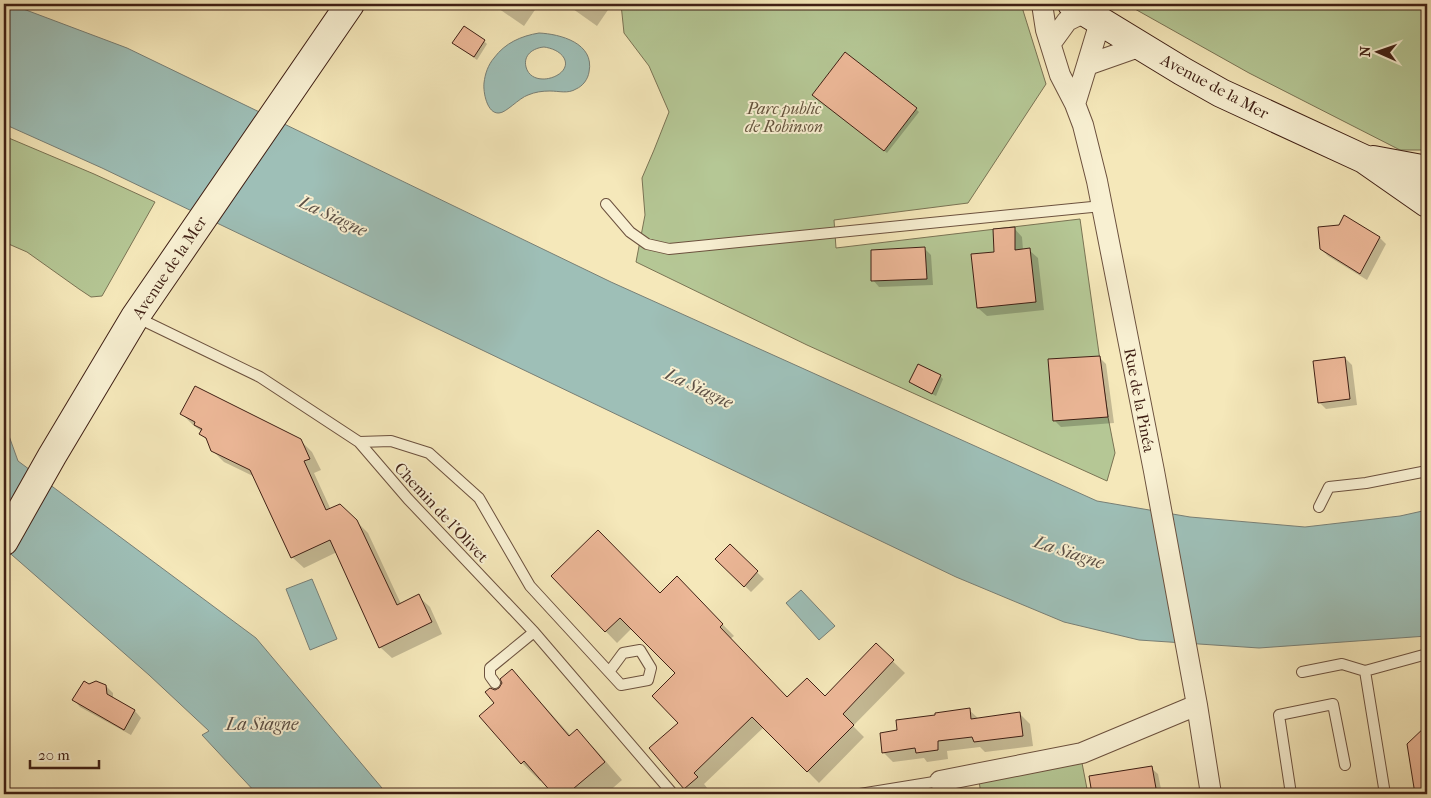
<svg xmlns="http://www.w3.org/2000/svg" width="1431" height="798" font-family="'IM FELL French Canon',serif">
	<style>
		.green { fill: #b5c795; stroke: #7a7354 }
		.water { fill: #9ebfb7; stroke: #787f76; fill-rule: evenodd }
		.shadow { fill: #0003 }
		.building { fill: #ecb797; stroke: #3f1f14 }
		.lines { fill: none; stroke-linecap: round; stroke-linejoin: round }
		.service-casing { stroke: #6c513e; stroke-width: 12 }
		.minor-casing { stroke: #6c513e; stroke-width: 22 }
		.secondary-casing { stroke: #3f1f14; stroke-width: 30 }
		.service { stroke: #f8f0d2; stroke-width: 10 }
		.minor { stroke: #f8f0d2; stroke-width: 20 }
		.secondary { stroke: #f8f0d2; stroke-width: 28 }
		.labels { text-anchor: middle; stroke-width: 4; stroke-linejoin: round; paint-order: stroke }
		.street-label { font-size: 16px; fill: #3f1f14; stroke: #f8f0d2 }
		.park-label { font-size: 16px; font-style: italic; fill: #62513b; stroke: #f8f0d2 }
		.water-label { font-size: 18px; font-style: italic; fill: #5c4f45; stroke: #f8f0d2 }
	</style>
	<rect width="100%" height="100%" fill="#f5e8ba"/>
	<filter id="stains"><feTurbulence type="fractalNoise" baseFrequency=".004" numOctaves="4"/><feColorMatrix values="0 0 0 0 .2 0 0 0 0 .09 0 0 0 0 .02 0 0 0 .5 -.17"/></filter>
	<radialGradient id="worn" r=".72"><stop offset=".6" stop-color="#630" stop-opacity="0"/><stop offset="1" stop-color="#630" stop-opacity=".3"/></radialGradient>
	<!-- green -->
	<path class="green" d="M621,4H1021L1046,84L968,203L834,220L836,248L1080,219L1108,417L1115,453L1107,481L807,345L636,262L645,215L642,178L654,150L669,112L649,66L624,33Z
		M1126,4H1427V150H1400L1249,73Z
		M4,136L94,174L155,202L102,296L91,297L79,289L27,252L4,242Z
		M1082,763L1088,794H981L979,781Z"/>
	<!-- water -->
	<path class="water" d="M4,4H10L127,48L611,282L1097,501L1190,517L1305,527L1400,516L1427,510V636L1259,648L1139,640L1064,622L956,577L102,168L4,124Z
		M539,33C560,34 595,43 589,72C588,79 583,86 576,89C568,94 559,91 550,91C542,91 535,92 528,95C519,98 506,113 499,113C487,114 483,92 484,83C485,74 488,65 494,58C505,43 521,36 539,33ZM544,47C551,48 560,51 564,58C574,76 532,90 526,67C523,55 533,48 544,47Z
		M4,422L18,461L256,638L387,794H257L202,735L209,731L149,675L4,548Z
		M312,579L337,639L310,650L286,589Z
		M801,590L835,626L819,640L786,603Z"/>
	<!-- shadow -->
	<path class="shadow" d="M492,4H539L524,26Z
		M566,4H607L610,7L597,26Z
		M484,41L487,44L477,60L454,43Z
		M817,98L916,109L919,112L887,153Z
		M1345,217L1380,238L1386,244L1367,280L1328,256L1321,249L1340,226Z
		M1014,228L1022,237L1023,250H1029L1038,258L1044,310L987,316L978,308L996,253Z
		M925,249L931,255L933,285L879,287L873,280Z
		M1099,357L1106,364L1114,423L1061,427L1054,420Z
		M1345,358L1352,365L1357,405L1326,409L1319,402Z
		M918,366L940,376L943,379L936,396L914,385L911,382Z
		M182,414L300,440L312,452L321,470L314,473L331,510L340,505L368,533L401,604L418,596L430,607L442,634L392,658L380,647L337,552L304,568L292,557L255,477L224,462L212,450L209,442L201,434L202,432L193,425Z
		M730,546L764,579L751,592L717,559Z
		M552,576L660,595L677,578L734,636L730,639L787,699L825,698L876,645L905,673L853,726L864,737L819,783L764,727L704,784L708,789L702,794H691L685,788L677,673L632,628L617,643Z
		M512,671L529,689L571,736L577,731L595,749L622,780L606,794H554L542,780L540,781L522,763L496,703L495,691L500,689Z
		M89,686H106L113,693V699L135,711L141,718L131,735L80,707L74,700Z
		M969,710L979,719L1020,714L1030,724L1033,746L985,752L980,747L947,751L948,759L927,762L924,758L893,762L883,752L899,731Z
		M1427,727V794H1416L1408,744Z
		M1151,768L1158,774L1162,794H1093L1091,777Z"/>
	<!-- building -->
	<path class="building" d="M464,26L485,40L474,57L452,43Z
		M845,52L917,108L884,151L812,95Z
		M1344,215L1380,237L1360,274L1320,249L1318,227L1339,225Z
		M1015,227V250L1030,248L1036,302L977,308L971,254L994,252L993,229Z
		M925,247L927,279L871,281V250Z
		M1100,356L1108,417L1053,421L1048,359Z
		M1345,357L1350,399L1318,403L1313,361Z
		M918,364L941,375L932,394L909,382Z
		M195,386L301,439L310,459L304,461L326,510L340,504L357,520L397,605L419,594L432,622L379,648L330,540L291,558L250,470L211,451L206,438L199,434L202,429L194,425L195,422L180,414Z
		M598,530L660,593L677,576L723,624L720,627L787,697L807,678L825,696L876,643L894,660L843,714L854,725L807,772L752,717L694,773L698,777L684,789L649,748L678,723L652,696L675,673L620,618L605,632L551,576Z
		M730,544L758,571L744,587L715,559Z
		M512,669L569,736L577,729L605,762L567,794H553L524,761L521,764L479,716L494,703L485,692L490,688L495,690L499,688L502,683L500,679Z
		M84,681L89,684L96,681L106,685L107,694L135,710L124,730L72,700Z
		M970,708L971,719L1020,712L1023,736L974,742L972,737L938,741V750L916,753L915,748L882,753L880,733L897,730L896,720L935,715V713Z
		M1427,725V794H1415L1407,744Z
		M1152,766L1157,794H1092L1089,776Z"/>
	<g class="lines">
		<!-- service casing -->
		<g class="service-casing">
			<path id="service" d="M606,204L630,232L647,244L669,249L1102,206
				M136,317L260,377L359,442L408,499L534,632L673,794
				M359,442L391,441L429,453L479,498L530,586L621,685L648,680L651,668L640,650L623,653L609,672
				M1319,507L1329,487L1366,483L1427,471
				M1365,671L1385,794
				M1302,672L1342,664L1365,671L1427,654
				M495,683L490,676V668L534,632
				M860,794L940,781L941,794
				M1291,794L1279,715L1333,704L1345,765"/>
		</g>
		<!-- minor casing -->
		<g class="minor-casing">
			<path id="minor" d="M1042,4L1046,30L1060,75L1075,104L1083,125L1097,181L1154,471L1197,705L1211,794
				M1051,43L1067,21L1085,12
				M1087,65L1100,22
				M1075,104L1087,65L1141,46
				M940,781L1082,753L1197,705"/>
		</g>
		<!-- secondary casing -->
		<g class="secondary-casing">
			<path id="secondary" d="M1072,4L1182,71L1221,93L1364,159L1427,203
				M1373,160L1427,170
				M4,541L52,456L135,317L350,4"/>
		</g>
		<!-- service -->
		<use href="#service" class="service"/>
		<!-- minor -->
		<use href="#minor" class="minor"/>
		<!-- secondary -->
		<use href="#secondary" class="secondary"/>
	</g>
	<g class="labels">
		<!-- street labels -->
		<g class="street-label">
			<text transform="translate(1215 86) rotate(28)" y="6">Avenue de la Mer</text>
			<text transform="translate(169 267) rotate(-56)" y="6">Avenue de la Mer</text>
			<text transform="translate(1140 400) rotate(79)" y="6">Rue de la Pinéa</text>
			<text transform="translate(442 512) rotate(47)" y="6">Chemin de l'Olivet</text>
		</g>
		<!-- park labels -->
		<g class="park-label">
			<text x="784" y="114">Parc public<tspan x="784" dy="18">de Robinson</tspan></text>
		</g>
		<!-- water labels -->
		<g class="water-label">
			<text transform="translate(333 216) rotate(25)" y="6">La Siagne</text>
			<text transform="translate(699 388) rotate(25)" y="6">La Siagne</text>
			<text transform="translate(1069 552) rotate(18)" y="6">La Siagne</text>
			<text x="262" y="730">La Siagne</text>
		</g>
	</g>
	<!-- margin -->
	<rect width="1431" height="798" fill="none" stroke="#f5e8ba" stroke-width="20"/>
	<rect x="5" y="5" width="1421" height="788" fill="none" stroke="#3f1f14" stroke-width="2.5"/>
	<rect x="10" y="10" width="1411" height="778" fill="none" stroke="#3f1f14"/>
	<!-- north arrow -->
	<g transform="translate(1378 52) rotate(272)" stroke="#f8f0d2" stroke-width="4" paint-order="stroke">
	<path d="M0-4L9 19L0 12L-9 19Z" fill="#3f1f14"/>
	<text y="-8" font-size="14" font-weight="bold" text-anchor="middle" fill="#3f1f14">N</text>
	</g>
	<!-- scale -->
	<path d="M30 760v8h69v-8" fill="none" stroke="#3f1f14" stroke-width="2.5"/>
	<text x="38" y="760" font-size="15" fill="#3f1f14" stroke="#f8f0d2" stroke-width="4" paint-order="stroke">20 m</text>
	<rect width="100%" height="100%" filter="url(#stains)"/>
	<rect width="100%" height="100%" fill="url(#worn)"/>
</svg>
